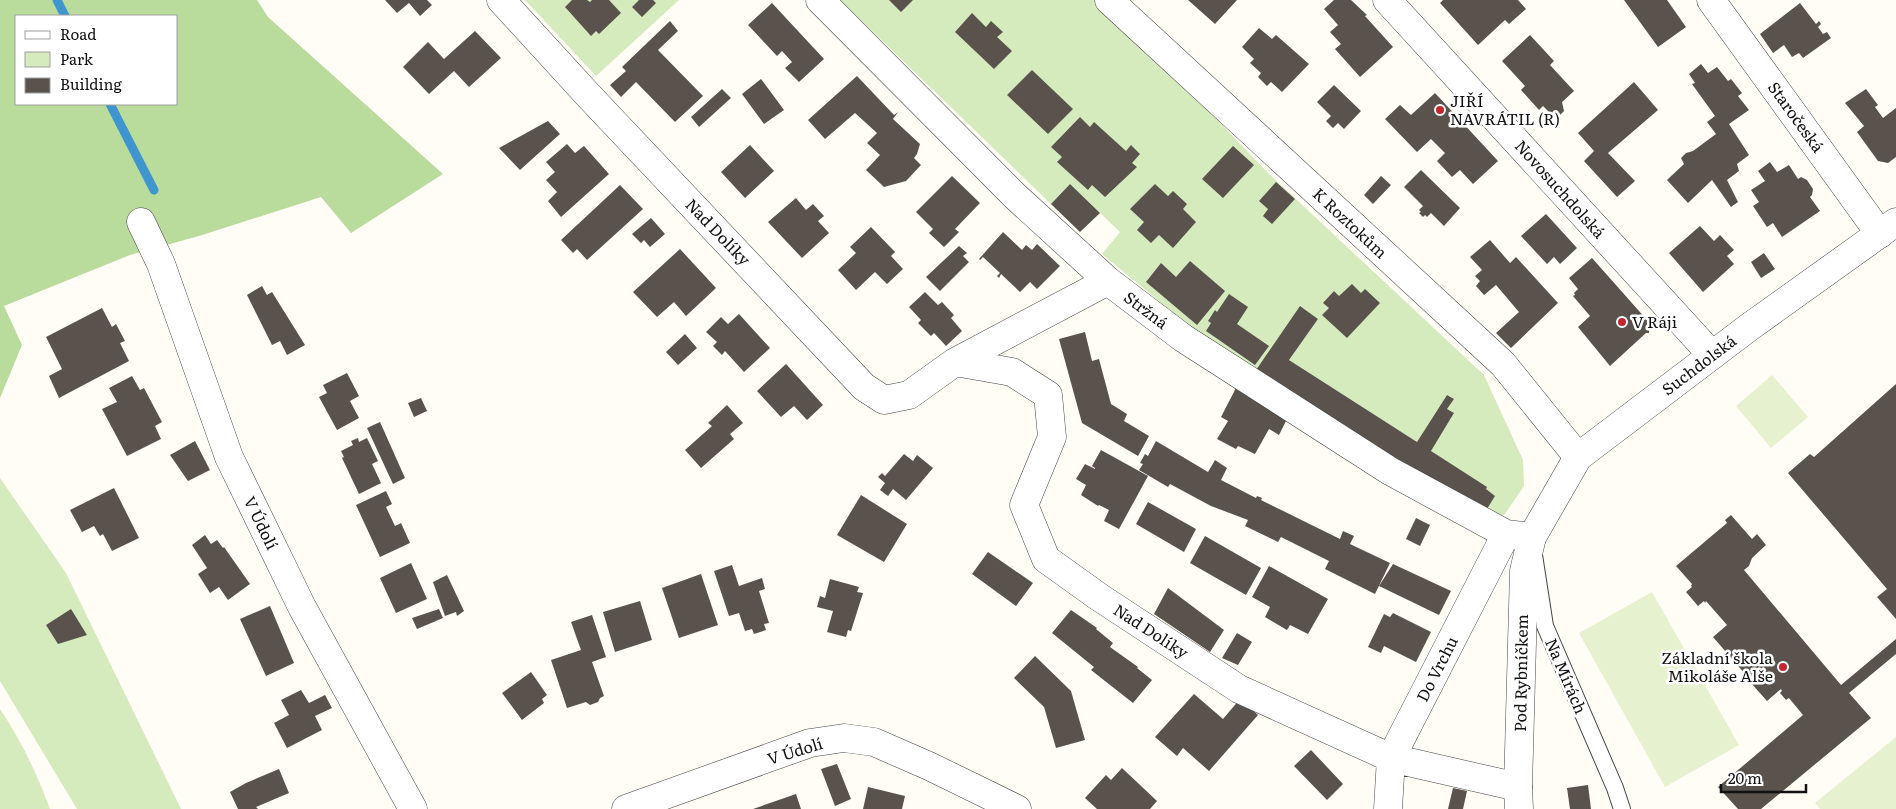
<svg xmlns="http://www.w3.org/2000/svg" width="1896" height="809" font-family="Literata,serif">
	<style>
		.green { fill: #d5ebbd }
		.forest { fill: #b9dc9c; fill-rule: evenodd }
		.pitch { fill: #e6f2cf }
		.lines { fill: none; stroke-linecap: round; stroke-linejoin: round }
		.stream { stroke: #3f96cf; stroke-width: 9 }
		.building { fill: #5a524d }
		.service-casing { stroke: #444; stroke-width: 18 }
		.minor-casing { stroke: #444; stroke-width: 29 }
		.tertiary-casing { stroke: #444; stroke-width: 29 }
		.service { stroke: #fff; stroke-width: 16 }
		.minor { stroke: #fff; stroke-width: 28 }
		.tertiary { stroke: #fff; stroke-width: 28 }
		.poi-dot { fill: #c4262e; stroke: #fff; stroke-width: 2 }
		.labels { text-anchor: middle; stroke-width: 5; stroke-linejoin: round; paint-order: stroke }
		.poi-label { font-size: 16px; fill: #111; stroke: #fff; text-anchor: start }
		.street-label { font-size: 16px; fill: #111; stroke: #fff }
	</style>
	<rect width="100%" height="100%" fill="#fffdf5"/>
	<!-- green -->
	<path class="green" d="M525,0H679L596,76Z
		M840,0H1103L1268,173L1484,375L1523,460L1524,486L1505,514L1493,519L1484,514L1495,496L1431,451L1454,413L1447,409L1453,398L1447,395L1417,442L1289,360L1318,319L1303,308L1254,373L1199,334L1102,254L1120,232L1070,184L1051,204Z
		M0,478L66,573L181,809H77L0,681Z
		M0,709C21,740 37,774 50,809H0Z"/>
	<!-- forest -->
	<path class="forest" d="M0,0H257L268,17L443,174L351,233L321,197L199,236L130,255L4,306L22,345L0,398ZM16,16H176V104H16Z"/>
	<!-- pitch -->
	<path class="pitch" d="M1772,375L1808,417L1771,448L1736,406Z
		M1652,592L1739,745L1665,787L1579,633Z
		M1896,737V809H1820L1815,803Z"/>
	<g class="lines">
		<!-- stream -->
		<path class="stream" d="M57,0L65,16
			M110,104L154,190"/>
	</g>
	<!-- building -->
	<path class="building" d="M385,0H427L432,5L420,16L409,3L397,13Z
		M572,0H587L590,2L592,0H609L621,13L599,34L596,31L591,36L565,7Z
		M639,0H653L656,3L642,17L632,7Z
		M889,0H913L901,12Z
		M1188,0H1237L1215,24Z
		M1334,0H1351L1367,15L1365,16L1393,47L1360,77L1335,49L1341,44L1330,32L1338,25L1324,9Z
		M1443,0H1518L1526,9L1509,24L1505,20L1478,45L1440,3Z
		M1624,0H1667L1686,27L1658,47Z
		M772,3L824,59L799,82L785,68L792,62L782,51L777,56L748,25Z
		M1800,3L1816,24L1819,21L1821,24L1818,27L1823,34L1827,32L1831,38L1803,58L1799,53L1792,57L1784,45L1773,53L1760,34Z
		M972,13L986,27L991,21L1003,32L997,37L1012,51L994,69L955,32Z
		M670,21L678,31L658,50L703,96L675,122L636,82L621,97L610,85L626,71L622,67Z
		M1259,28L1272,39L1276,35L1309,64L1282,92L1271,82L1267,86L1258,77L1261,73L1250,63L1254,59L1242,47Z
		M475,31L501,58L469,87L454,71L429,94L403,67L428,42L444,59Z
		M1530,35L1554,61L1550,65L1574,91L1562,102L1564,111L1559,116L1551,114L1543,106L1539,110L1521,90L1525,86L1502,61Z
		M1701,64L1708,73L1717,67L1728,81L1731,79L1742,93L1738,96L1749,110L1729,124L1749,155L1737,164L1739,171L1727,180L1738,202L1731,207L1712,180L1688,203L1667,180L1684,164L1681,158L1686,153L1693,151L1716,134L1707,122L1715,116L1692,84L1695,83L1689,74Z
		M1032,70L1073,109L1048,134L1007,95Z
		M857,76L894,115L898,112L893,119L920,144L917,154L914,158L921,165L906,181L884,187L866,170L880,155L867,143L877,133L855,113L825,139L808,120Z
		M761,79L784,110L764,124L742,94Z
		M1634,82L1658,110L1608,153L1635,181L1617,197L1584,161L1594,151L1578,133Z
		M1334,85L1361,111L1344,129L1338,123L1333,128L1326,121L1331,116L1317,102Z
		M722,89L731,98L699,127L691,117Z
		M1866,89L1878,105L1875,107L1883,118L1896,108V157L1888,163L1878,161L1857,132L1864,126L1845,103Z
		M1435,93L1498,161L1473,184L1460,170L1452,177L1437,161L1445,153L1431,139L1417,152L1385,119L1400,105L1411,115Z
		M1080,117L1090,127L1094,122L1126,151L1131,145L1140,154L1132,163L1137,167L1105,197L1092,185L1088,190L1057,162L1062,157L1051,147Z
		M548,121L560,134L520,170L499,148Z
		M567,144L575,153L584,146L609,174L561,217L548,201L557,192L546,180L555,172L546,162Z
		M750,145L774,171L745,198L721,172Z
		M1233,146L1254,165L1223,198L1202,179Z
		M1770,162L1777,172L1789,165L1798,179L1801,177L1807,180L1813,189L1812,195L1810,197L1820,211L1782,237L1773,223L1767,227L1753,206L1759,202L1751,190L1765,181L1758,171Z
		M1421,170L1460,208L1444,226L1431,213L1427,217L1425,215L1423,217L1419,213L1421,212L1419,210L1423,206L1404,187Z
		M952,176L980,203L955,229L959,232L944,247L929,233L933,229L916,212Z
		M1381,176L1391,185L1373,204L1364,195Z
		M1276,182L1295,199L1272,224L1263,216L1268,209L1259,201Z
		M1070,184L1100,213L1080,232L1051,204Z
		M1155,184L1168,196L1173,191L1187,204L1183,209L1196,222L1173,248L1159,235L1151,243L1137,230L1144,222L1130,209Z
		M620,185L643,209L587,260L577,249L573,253L561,240Z
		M796,198L806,210L813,204L824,216L818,221L829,233L802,258L768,222Z
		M1546,214L1577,248L1560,264L1554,257L1547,264L1521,236Z
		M651,218L665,234L650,247L644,240L641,243L632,234Z
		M1700,226L1714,241L1720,235L1734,250L1727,256L1734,264L1703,292L1669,253Z
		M871,227L895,252L891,256L903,269L887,284L875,272L856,290L838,270L856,253L850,247Z
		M1003,232L1022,250L1026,245L1032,250L1037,244L1060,266L1037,289L1030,282L1020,292L1001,274L999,278L997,276L1000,273L983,257L980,260L979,259Z
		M1490,240L1510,263L1516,257L1558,303L1511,348L1496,333L1519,312L1496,285L1484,295L1476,286L1480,281L1475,276L1482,270L1470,257Z
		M959,246L967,253L963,256L969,262L940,291L926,277Z
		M680,249L716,288L686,316L674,302L657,317L633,292Z
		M1764,253L1775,269L1761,278L1751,262Z
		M1592,258L1647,320H1650L1649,333H1646L1610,366L1578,327L1590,316L1573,296L1575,295L1574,293L1578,289L1569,278Z
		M1190,261L1225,291L1197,325L1146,282L1161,263L1176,277Z
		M1352,284L1361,293L1365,289L1380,303L1347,338L1322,315L1329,308L1323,303L1334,291L1339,296Z
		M262,286L267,295L272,292L305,345L287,355L280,341L272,345L247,295Z
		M925,292L938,305L942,302L954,315L951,318L962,331L946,346L934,333L931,336L918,323L921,320L909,307Z
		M1229,294L1248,307L1237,324L1269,346L1255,365L1206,331L1211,323L1208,321L1215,310L1217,312Z
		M1300,306L1318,319L1289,360L1417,442L1447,395L1454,399L1447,409L1454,413L1431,451L1487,487L1486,489L1495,496L1484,514L1254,373Z
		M102,308L112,327L116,324L125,341L120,343L129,361L59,398L49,376L62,369L46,337Z
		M739,314L770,348L744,372L725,351L722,355L713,346L717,342L706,332L721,317L728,324Z
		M1085,332L1092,361L1099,359L1111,404L1127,414L1124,421L1149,436L1138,456L1082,423L1059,339Z
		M685,334L697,348L678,365L666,352Z
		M786,364L823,405L807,420L794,406L781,417L757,391Z
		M347,373L359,396L350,401L359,418L337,430L319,397L327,393L323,385Z
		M132,376L140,390L144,388L162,422L155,426L161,439L127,456L102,409L117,402L109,388Z
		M1896,384V619L1877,597L1887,589L1788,473L1810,454L1814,457Z
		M1236,388L1287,419L1279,435L1269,429L1255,454L1238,446L1236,449L1217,439L1228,421L1221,417Z
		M421,398L427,411L414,417L408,403Z
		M727,405L743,423L730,434L734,439L701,468L685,450L712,426L708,423Z
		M380,422L405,478L393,484L367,428Z
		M358,438L359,442L367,438L378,461L372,464L381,483L359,494L342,458L344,457L341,451L353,445L351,441Z
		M195,441L210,470L188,481L170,455Z
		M1156,441L1208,472L1215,460L1227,468L1221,480L1256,498L1257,496L1262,498L1261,500L1340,539L1343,531L1354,536L1350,544L1390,563L1375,594L1325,569L1329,561L1281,537L1278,542L1245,526L1248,520L1211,506L1170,484L1168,487L1139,470L1143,464L1140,463L1145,454L1148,456Z
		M1101,450L1148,476L1119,529L1104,521L1109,510L1099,505L1098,506L1081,495L1086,485L1076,479L1085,464L1095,469V468L1092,466Z
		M904,454L913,461L917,455L933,468L906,500L893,489L888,496L880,490L885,483L878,477L882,473L885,476Z
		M114,488L139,538L112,551L103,534L100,536L94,526L82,532L70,510Z
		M386,491L392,504L386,507L395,526L401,523L410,543L380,557L356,505Z
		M861,495L907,524L884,562L837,535Z
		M1148,502L1196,529L1184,552L1136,524Z
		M1731,515L1752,539L1757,534L1766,545L1752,558L1749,566L1744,570L1841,685L1896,639V654L1849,693L1871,718L1761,809H1738L1718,787L1803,715L1789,698L1786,700L1780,693L1782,691L1781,689L1767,701L1751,683L1752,682L1713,637L1727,625L1706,601L1705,603L1704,601L1698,606L1686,592L1692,587L1691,586L1692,584L1676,566L1727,523L1725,520Z
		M1416,518L1430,525L1420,546L1406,539Z
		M205,535L211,544L217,540L223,548L224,547L250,584L228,600L219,587L210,593L198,574L207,568L192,545Z
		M1205,536L1261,568L1246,595L1190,563Z
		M988,552L1033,583L1016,606L972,574Z
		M411,563L427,599L396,613L380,578Z
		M1393,564L1451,591L1439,615L1379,586Z
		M732,565L739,586L762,578L765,589L759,591L769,623L764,624L766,630L754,634L752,629L745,631L739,613L729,616L714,571Z
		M1269,566L1328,599L1308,634L1290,625L1287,630L1265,617L1270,607L1252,597Z
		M701,574L718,625L679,638L662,588Z
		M447,575L464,611L457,616L456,612L445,616L433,582Z
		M830,579L859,587L857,592L863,593L851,631L848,630L846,637L827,632L833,611L817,607L820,596L825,598Z
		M1168,588L1224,630L1210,652L1154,614Z
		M640,601L652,640L615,652L603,612Z
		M270,606L294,663L266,676L240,619Z
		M71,609L87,635L58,644L46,625Z
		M439,609L443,618L417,629L412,618Z
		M1071,610L1097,628L1096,629L1113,643L1110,647L1138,667L1137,668L1152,680L1133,703L1091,670L1094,667L1052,633Z
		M1393,613L1431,632L1416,662L1384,646L1381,653L1368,647L1384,614L1390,617Z
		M592,615L606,657L592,662L604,696L600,698L598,702L590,705L586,702L567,708L551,660L581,650L571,622Z
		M1237,633L1252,642L1238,665L1222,658Z
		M1035,656L1071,691L1085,740L1056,748L1044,707L1014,678Z
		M531,672L547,695L542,699L544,703L522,720L502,693Z
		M301,690L309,703L325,695L332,708L315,716L322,730L287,748L274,723L289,715L281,700Z
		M1194,694L1223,719L1240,699L1258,715L1209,771L1183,748L1177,756L1155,737Z
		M1311,750L1343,784L1327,800L1294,766Z
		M837,764L851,799L835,806L821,769Z
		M1122,768L1157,801L1150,809H1097L1085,798L1106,775L1111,780Z
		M279,769L289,793L256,807L258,809H238L230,792L246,783Z
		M1588,785L1591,809H1570L1567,788Z
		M868,787L905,796L902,809H863Z
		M1453,788L1467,791L1463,809H1448Z
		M796,794L801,809H753Z"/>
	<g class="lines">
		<!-- service casing -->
		<g class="service-casing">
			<path id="service" d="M1534,555L1545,626L1615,788L1622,809"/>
		</g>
		<!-- minor casing -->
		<g class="minor-casing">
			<path id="minor" d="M501,0L588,95L864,387L884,400L909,395L955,362L1108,281
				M820,0L1015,196L1108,281L1183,338L1390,471L1506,534L1532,537
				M1109,0L1503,364L1578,457
				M1387,0L1712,355
				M1711,0L1880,234
				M141,222L161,264L229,457L302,607L413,809
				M955,362L1012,372L1048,395L1052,437L1024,505L1046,559L1099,597L1239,689L1391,758L1518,787
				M626,809L810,743L844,738L874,742L929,766L1017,809
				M1388,809L1391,758L1506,534"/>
		</g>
		<!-- tertiary casing -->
		<g class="tertiary-casing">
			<path id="tertiary" d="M1519,809L1518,787L1524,571L1532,537L1578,457L1748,328L1896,222"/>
		</g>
		<!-- service -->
		<use href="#service" class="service"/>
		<!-- minor -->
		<use href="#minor" class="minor"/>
		<!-- tertiary -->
		<use href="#tertiary" class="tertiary"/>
	</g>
	<!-- markers -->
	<g class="poi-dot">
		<circle cx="1440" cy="110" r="5"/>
		<circle cx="1622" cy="322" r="5"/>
		<circle cx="1783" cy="667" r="5"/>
	</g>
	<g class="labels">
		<!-- poi labels -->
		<g class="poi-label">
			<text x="1450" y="107">JIŘÍ<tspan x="1450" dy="18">NAVRÁTIL (R)</tspan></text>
			<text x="1632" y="328">V Ráji</text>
			<text x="1773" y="664" text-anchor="end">Základní škola<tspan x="1773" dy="18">Mikoláše Alše</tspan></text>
		</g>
		<!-- street labels -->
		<g class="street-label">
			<text transform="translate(1796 117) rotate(54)" y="6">Staročeská</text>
			<text transform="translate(1560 189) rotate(48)" y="6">Novosuchdolská</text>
			<text transform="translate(1350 223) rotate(43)" y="6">K Roztokům</text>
			<text transform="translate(718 232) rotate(46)" y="6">Nad Dolíky</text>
			<text transform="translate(1146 310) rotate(37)" y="6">Stržná</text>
			<text transform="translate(1699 365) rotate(-37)" y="6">Suchdolská</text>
			<text transform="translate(261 523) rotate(64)" y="6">V Údolí</text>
			<text transform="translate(1151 631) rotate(33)" y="6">Nad Dolíky</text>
			<text transform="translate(1437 669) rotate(-63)" y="6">Do Vrchu</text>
			<text transform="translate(1521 673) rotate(-89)" y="6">Pod Rybníčkem</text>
			<text transform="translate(1566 676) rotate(67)" y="6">Na Mírách</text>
			<text transform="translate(795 751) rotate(-17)" y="6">V Údolí</text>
		</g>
	</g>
	<!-- legend -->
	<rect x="15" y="15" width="162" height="90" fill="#ffffff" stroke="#a0a0a0"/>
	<rect x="25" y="31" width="25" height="8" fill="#ffffff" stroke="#a0a0a0"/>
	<text x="60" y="40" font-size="15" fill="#111111">Road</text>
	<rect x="25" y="52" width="25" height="15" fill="#d5ebbd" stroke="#a0a0a0"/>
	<text x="60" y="65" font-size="15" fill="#111111">Park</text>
	<rect x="25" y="78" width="25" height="15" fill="#5a524d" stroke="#a0a0a0"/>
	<text x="60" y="90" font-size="15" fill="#111111">Building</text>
	<!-- scale -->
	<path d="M1721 784v8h85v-8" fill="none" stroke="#111111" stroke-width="2.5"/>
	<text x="1728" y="784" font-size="15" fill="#111111" stroke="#ffffff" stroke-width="4" paint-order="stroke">20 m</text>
</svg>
